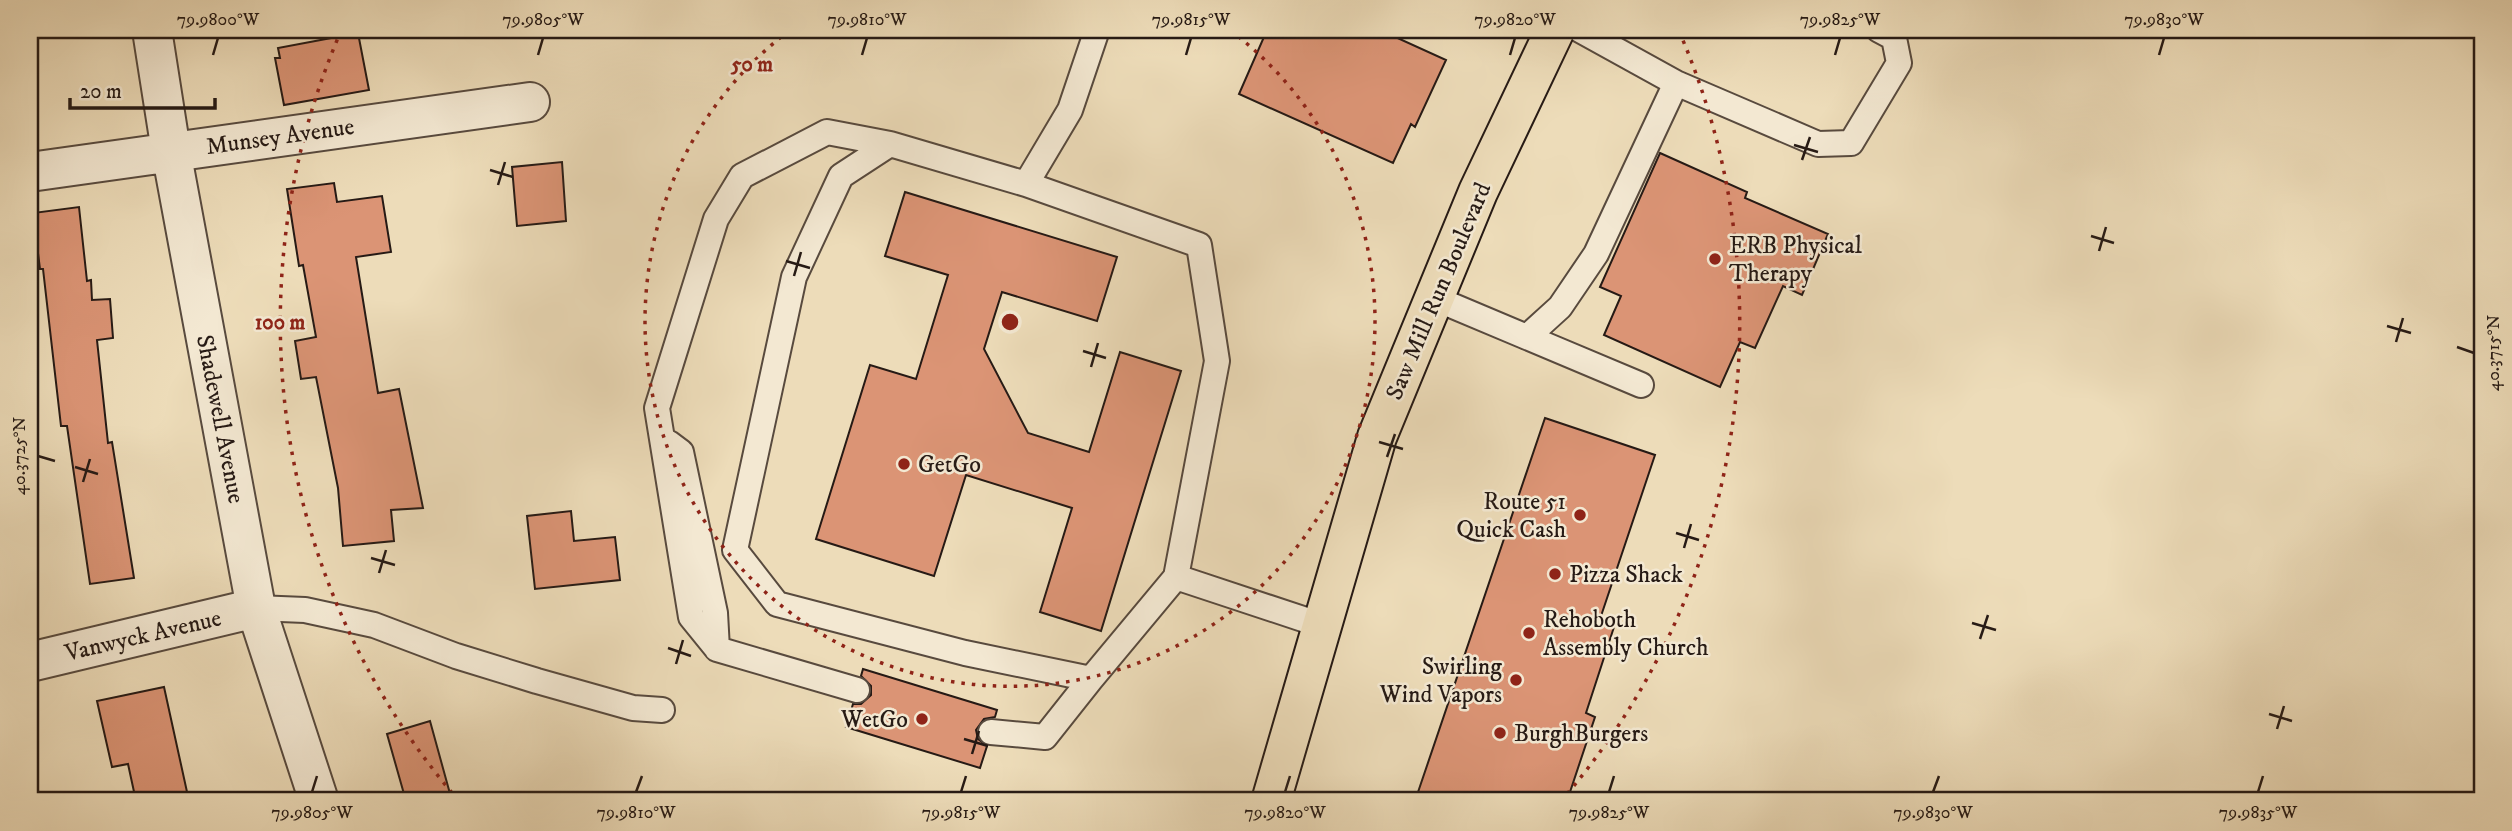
<svg xmlns="http://www.w3.org/2000/svg" width="2512" height="831" font-family="'IM FELL DW Pica',serif">
	<style>
		.building { fill: #db9475; stroke: #261a15; stroke-width: 2 }
		.lines { fill: none; stroke-linecap: round; stroke-linejoin: round }
		.lane-casing { stroke: #584a3e; stroke-width: 28 }
		.street-casing { stroke: #584a3e; stroke-width: 42 }
		.highway-casing { stroke: #261a15; stroke-width: 42 }
		.lane { stroke: #f3e8d2; stroke-width: 24 }
		.street { stroke: #f3e8d2; stroke-width: 38 }
		.highway { stroke: #eddcb9; stroke-width: 38 }
		.ticks { fill: none; stroke: #261a15; stroke-width: 2.5 }
		.ring { fill: none; stroke: #8f2418; stroke-width: 3.5; stroke-dasharray: 3.5 7 }
		.poi-dot { fill: #8f2418; stroke: #f3e8d2; stroke-width: 2.5 }
		.labels { text-anchor: middle; stroke-width: 5; stroke-linejoin: round; paint-order: stroke }
		.street-label { font-size: 24px; fill: #261a15; stroke: #f3e8d2 }
		.poi-label { font-size: 24px; fill: #261a15; stroke: #f3e8d2; text-anchor: start }
		.centre { fill: #8f2418; stroke: #f3e8d2; stroke-width: 3.5 }
		.ring-label { font-size: 21px; text-anchor: middle; font-weight: bold; fill: #8f2418; stroke: #f3e8d2; stroke-width: 5; stroke-linejoin: round; paint-order: stroke }
		.neatline { fill: none; stroke: #261a15; stroke-width: 2.5 }
		.ticks-label { font-size: 18px; text-anchor: middle; fill: #261a15 }
	</style>
	<rect width="100%" height="100%" fill="#eddcb9"/>
	<filter id="stains"><feTurbulence type="fractalNoise" baseFrequency=".00286" numOctaves="4"/><feColorMatrix values="0 0 0 0 .2 0 0 0 0 .09 0 0 0 0 .02 0 0 0 .5 -.17"/></filter>
	<radialGradient id="worn" r=".72"><stop offset=".6" stop-color="#630" stop-opacity="0"/><stop offset="1" stop-color="#630" stop-opacity=".3"/></radialGradient>
	<!-- building -->
	<path class="building" d="M1267,30H1380L1446,60L1415,127L1411,124L1393,163L1239,94Z
		M358,33L369,90L284,105L275,58H280L278,48Z
		M1660,153L1747,192L1745,198L1828,234L1802,295L1783,286L1755,348L1740,342L1720,387L1604,335L1621,296L1600,287Z
		M562,162L566,221L517,226L512,167Z
		M334,183L337,202L382,196L391,252L356,257L378,393L399,389L423,508L391,510L394,541L343,546L338,488L316,377L301,379L295,341L316,337L303,265L299,266L287,189Z
		M905,192L1117,257L1097,321L1002,292L984,349L1028,433L1089,452L1120,352L1181,371L1101,631L1040,612L1072,508L966,475L934,576L816,539L870,365L916,379L948,275L885,256Z
		M79,207L87,281L91,280L92,300L110,299L113,338L97,340L108,443L112,442L134,578L90,584L67,426H61L43,269H40L33,213Z
		M1545,418L1655,455L1599,622L1614,627L1586,713L1595,717L1567,801H1415Z
		M571,511L574,541L615,537L620,580L535,589L527,516Z
		M863,669L997,710L995,717L984,719L976,730L978,739L987,746L980,768L846,727L853,704H861L871,695V686L861,676Z
		M164,687L189,801H136L128,764L112,767L97,701Z
		M430,721L452,801H406L387,734Z"/>
	<g class="lines">
		<!-- lane casing -->
		<g class="lane-casing">
			<path id="lane" d="M1580,30L1676,83L1818,144L1851,143L1899,63L1894,38L1879,30
				M890,144L1026,184L1199,245L1217,361L1176,577L1091,679L965,653L777,604L735,550L794,277L841,176Z
				M1026,184L1070,110L1097,30
				M1434,298L1641,385
				M1527,337L1560,307L1596,254L1676,83
				M669,443L681,452L715,613L717,649L857,690
				M1176,577L1321,625
				M256,608L305,610L374,625L456,656L537,681L633,708L662,710
				M717,649L691,617L657,408L716,219L742,176L827,132L890,144
				M991,732L1045,737L1091,679"/>
		</g>
		<!-- street casing -->
		<g class="street-casing">
			<path id="street" d="M152,30L171,151L256,608L319,801
				M30,172L530,102
				M30,662L256,608"/>
		</g>
		<!-- highway casing -->
		<g class="highway-casing">
			<path id="highway" d="M1271,801L1377,437L1478,192L1555,30"/>
		</g>
		<!-- lane -->
		<use href="#lane" class="lane"/>
		<!-- street -->
		<use href="#street" class="street"/>
		<!-- highway -->
		<use href="#highway" class="highway"/>
	</g>
	<!-- ticks -->
	<path class="ticks" d="M213,55L218,38M538,55L543,38M862,55L867,38M1186,55L1191,38M1510,55L1515,38M1835,55L1840,38M2159,55L2164,38M1794,145L1818,152M1802,160L1810,137M490,170L513,177M498,185L505,162M2091,236L2114,243M2099,251L2106,227M786,261L810,268M794,276L801,252M2387,326L2411,333M2396,342L2403,318M2457,347L2474,353M1083,351L1106,358M1091,367L1098,343M1379,442L1403,449M38,456L55,461M1387,457L1395,434M75,467L98,474M83,482L90,459M1676,533L1699,540M1684,548L1691,524M371,558L395,565M379,573L386,550M1972,623L1996,630M1980,639L1988,615M668,648L691,656M676,664L683,640M2269,714L2292,721M2277,729L2284,706M964,739L988,746M972,754L979,731M312,792L317,776M636,792L642,776M961,792L966,776M1285,792L1290,776M1609,792L1614,776M1933,792L1939,776M2258,792L2263,776"/>
	<!-- distance rings -->
	<g class="ring">
		<path d="M1230 30A365 365 0 1 1 790 30"/>
		<path d="M459 801A730 730 0 0 1 341 31M1679 31A730 730 0 0 1 1561 801"/>
	</g>
	<!-- markers -->
	<g class="poi-dot">
		<circle cx="1715" cy="259" r="7"/>
		<circle cx="904" cy="464" r="7"/>
		<circle cx="1580" cy="515" r="7"/>
		<circle cx="1555" cy="574" r="7"/>
		<circle cx="1529" cy="633" r="7"/>
		<circle cx="1516" cy="680" r="7"/>
		<circle cx="922" cy="719" r="7"/>
		<circle cx="1500" cy="733" r="7"/>
	</g>
	<g class="labels">
		<!-- street labels -->
		<g class="street-label">
			<text transform="translate(280 136) rotate(-8)" y="8">Munsey Avenue</text>
			<text transform="translate(1438 291) rotate(-67)" y="8">Saw Mill Run Boulevard</text>
			<text transform="translate(221 419) rotate(79)" y="8">Shadewell Avenue</text>
			<text transform="translate(143 635) rotate(-13)" y="8">Vanwyck Avenue</text>
		</g>
		<!-- poi labels -->
		<g class="poi-label">
			<text x="1729" y="253">ERB Physical<tspan x="1729" dy="28">Therapy</tspan></text>
			<text x="918" y="472">GetGo</text>
			<text x="1566" y="509" text-anchor="end">Route 51<tspan x="1566" dy="28">Quick Cash</tspan></text>
			<text x="1569" y="582">Pizza Shack</text>
			<text x="1543" y="627">Rehoboth<tspan x="1543" dy="28">Assembly Church</tspan></text>
			<text x="1502" y="674" text-anchor="end">Swirling<tspan x="1502" dy="28">Wind Vapors</tspan></text>
			<text x="908" y="727" text-anchor="end">WetGo</text>
			<text x="1514" y="741">BurghBurgers</text>
		</g>
	</g>
	<circle cx="1010" cy="322" r="10" class="centre"/>
	<g class="ring-label">
		<text x="752" y="71">50 m</text>
		<text x="280" y="329">100 m</text>
	</g>
	<!-- margin -->
	<rect width="2512" height="831" fill="none" stroke="#eddcb9" stroke-width="77"/>
	<!-- scale -->
	<path d="M70 98v10h145v-10" fill="none" stroke="#261a15" stroke-width="3.5"/>
	<text x="80" y="98" font-size="21" fill="#261a15" stroke="#f3e8d2" stroke-width="5" paint-order="stroke">20 m</text>
	<rect x="38" y="38" width="2436" height="754" class="neatline"/>
	<g class="ticks-label">
		<text x="218" y="25">79.9800°W</text>
		<text x="543" y="25">79.9805°W</text>
		<text x="867" y="25">79.9810°W</text>
		<text x="1191" y="25">79.9815°W</text>
		<text x="1515" y="25">79.9820°W</text>
		<text x="1840" y="25">79.9825°W</text>
		<text x="2164" y="25">79.9830°W</text>
		<text transform="translate(2493 353) rotate(-90)" y="6">40.3715°N</text>
		<text transform="translate(19 456) rotate(-90)" y="6">40.3725°N</text>
		<text x="312" y="818">79.9805°W</text>
		<text x="636" y="818">79.9810°W</text>
		<text x="961" y="818">79.9815°W</text>
		<text x="1285" y="818">79.9820°W</text>
		<text x="1609" y="818">79.9825°W</text>
		<text x="1933" y="818">79.9830°W</text>
		<text x="2258" y="818">79.9835°W</text>
	</g>
	<rect width="100%" height="100%" filter="url(#stains)"/>
	<rect width="100%" height="100%" fill="url(#worn)"/>
</svg>
